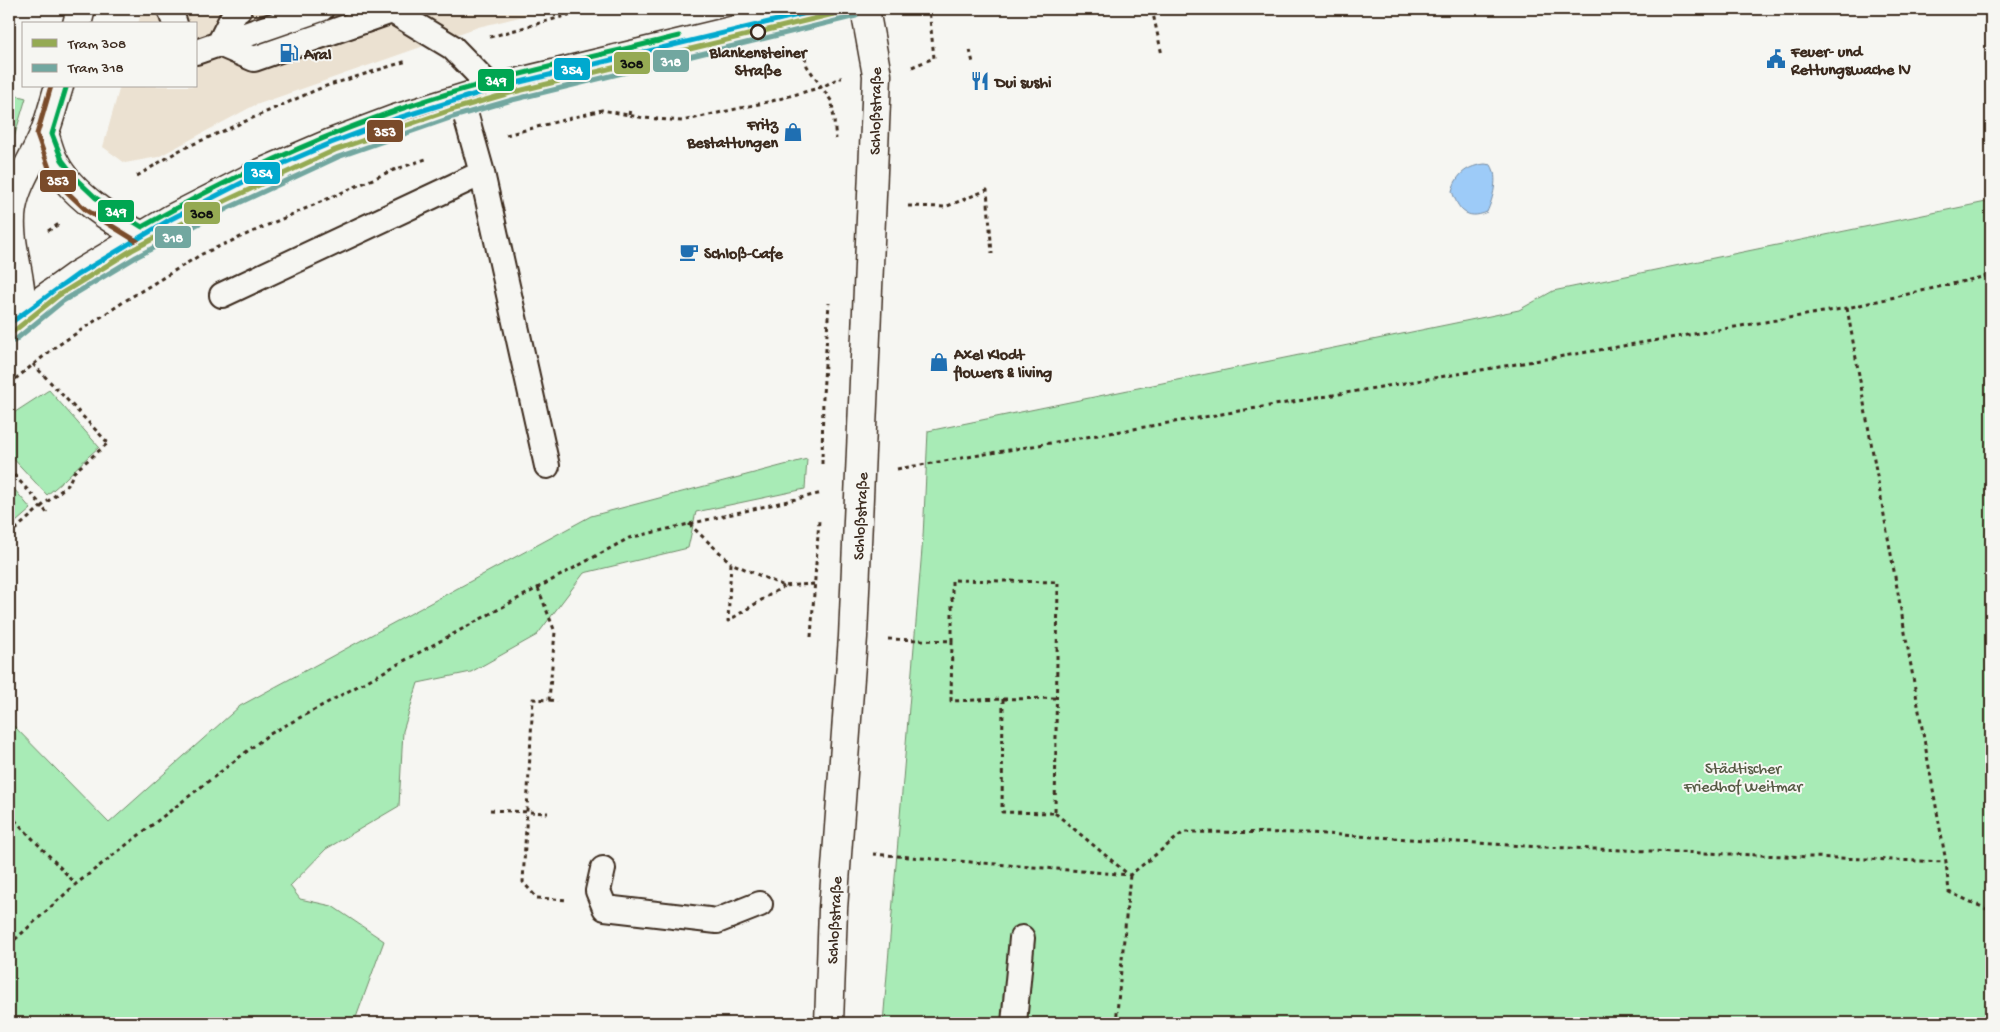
<svg xmlns="http://www.w3.org/2000/svg" width="2000" height="1032" font-family="'Gochi Hand',sans-serif">
	<style>
		.built { fill: #ebe1d1 }
		.green { fill: #a8ebb6; stroke: #728a6a }
		.water { fill: #9dcbf8; stroke: #768ba1 }
		.lines { fill: none; stroke-linecap: round; stroke-linejoin: round }
		.lane-casing { stroke: #3b2a1e; stroke-width: 28 }
		.street-casing { stroke: #3b2a1e; stroke-width: 31 }
		.secondary-casing { stroke: #3b2a1e; stroke-width: 31 }
		.path { stroke: #3b2a1e; stroke-width: 3; stroke-dasharray: 4 4; stroke-linecap: butt }
		.lane { stroke: #f6f6f2; stroke-width: 24 }
		.street { stroke: #f6f6f2; stroke-width: 28 }
		.secondary { stroke: #f6f6f2; stroke-width: 28 }
		.bus-1-casing { stroke: #f6f6f2; stroke-width: 9 }
		.bus-2-casing { stroke: #f6f6f2; stroke-width: 9 }
		.bus-3-casing { stroke: #f6f6f2; stroke-width: 9 }
		.bus-1 { stroke: #00a9ce; stroke-width: 5 }
		.bus-2 { stroke: #7a4b2a; stroke-width: 5 }
		.bus-3 { stroke: #00a651; stroke-width: 5 }
		.tram-1-casing { stroke: #f6f6f2; stroke-width: 9 }
		.tram-2-casing { stroke: #f6f6f2; stroke-width: 9 }
		.tram-1 { stroke: #95aa53; stroke-width: 5 }
		.tram-2 { stroke: #72a7a0; stroke-width: 5 }
		.stop-dot { fill: #f6f6f2; stroke: #3b2a1e; stroke-width: 2.5 }
		.labels { text-anchor: middle; stroke-width: 4; stroke-linejoin: round; paint-order: stroke }
		.poi-label { font-size: 16px; font-weight: bold; fill: #3b2a1e; stroke: #f6f6f2; text-anchor: start }
		.stop-label { font-size: 16px; font-weight: bold; fill: #3b2a1e; stroke: #f6f6f2 }
		.street-label { font-size: 16px; fill: #3b2a1e; stroke: #f6f6f2 }
		.park-label { font-size: 16px; fill: #565a44; stroke: #f6f6f2 }
		.line-badge { stroke: #f6f6f2; stroke-width: 2 }
		.badge-label { font-size: 14px; text-anchor: middle; font-weight: bold; fill: #fff }
		.pale-badge-label { font-size: 14px; text-anchor: middle; font-weight: bold; fill: #111 }
	</style>
	<rect width="100%" height="100%" fill="#f6f6f2"/>
	<filter id="ink" filterUnits="userSpaceOnUse"><feTurbulence type="fractalNoise" baseFrequency=".02" numOctaves="2"/><feDisplacementMap in="SourceGraphic" scale="10" xChannelSelector="R" yChannelSelector="G"/><feConvolveMatrix kernelMatrix="1 2 1 2 8 2 1 2 1" color-interpolation-filters="sRGB"/></filter>
	<g filter="url(#ink)">
		<!-- built -->
		<path class="built" d="M142,9H553L478,27L253,106L158,157L125,163L103,147L120,86H196V24H138Z"/>
		<!-- green -->
		<path class="green" d="M11,94L26,98L9,154V102Z
			M1991,201V1023H883L923,537L928,431L1519,310L1553,291Z
			M49,390L99,447C80,463 66,480 47,495L9,454V416Z
			M807,459L805,489L696,512L688,548L584,573L537,635L471,672L418,683L403,731L399,806L326,849L290,886L300,899L332,906L384,941L354,1023H9V721L109,823L240,706L591,516Z
			M9,483L31,509L9,528Z"/>
		<!-- water -->
		<path class="water" d="M1485,164L1491,165C1499,177 1493,199 1487,212C1466,221 1458,209 1452,191C1457,173 1468,166 1485,164Z"/>
		<g class="lines">
			<!-- lane casing -->
			<g class="lane-casing">
				<path id="lane" d="M170,9L175,24
					M389,9L452,47L486,82L495,88
					M219,44L254,59L392,11
					M219,44L236,10L239,9
					M196,52L321,9
					M461,98L482,173L547,466
					M222,295L482,173
					M603,869L598,891L605,908L717,921L760,904
					M1014,1023L1022,938"/>
			</g>
			<!-- street casing -->
			<g class="street-casing">
				<path id="street" d="M77,24L81,9
					M44,134C48,144 50,155 55,163C71,194 112,221 142,236
					M20,315C25,280 6,244 12,208C17,180 34,159 44,134C50,119 54,102 59,86
					M829,1023L833,909L853,637L876,102L877,75L865,9"/>
			</g>
			<!-- secondary casing -->
			<g class="secondary-casing">
				<path id="secondary" d="M9,324L77,275L171,219L261,173L331,143L395,119L495,88L823,9"/>
			</g>
			<!-- path -->
			<path class="path" d="M1152,9L1162,55
				M490,37L590,9
				M803,49L807,66L832,102L836,139
				M970,50L973,63
				M912,67L934,58L929,9
				M629,115L630,109
				M506,135L602,110L644,118L682,121L772,101L822,87L839,78H842
				M137,176L180,150L323,87L407,61
				M908,206L945,207L987,190L992,254
				M48,231L59,224
				M1847,308L1946,862L1949,892L1991,911
				M33,364L110,445
				M9,384L54,348L128,299L202,254L391,171L426,159
				M822,464L823,395L829,303
				M9,469L42,506L68,485L74,472L108,443
				M897,469L1847,308L1991,275
				M689,524L731,563
				M9,535L42,506L47,513
				M784,586L728,621L731,563L784,586L815,584
				M538,588L555,632L549,700L533,699L523,882L537,898L567,900
				M811,637L819,520
				M888,639L952,641V580L1058,582L1055,813L1002,812L1003,699L951,701L952,641
				M1003,699L1057,698
				M549,700L557,701
				M490,810L548,813
				M1055,813L1129,875
				M9,814L76,884
				M873,854L1130,875L1184,832L1308,833L1542,847L1946,862
				M9,945L76,884L268,735L629,538L822,493
				M1116,1023L1130,875"/>
			<!-- lane -->
			<use href="#lane" class="lane"/>
			<!-- street -->
			<use href="#street" class="street"/>
			<!-- secondary -->
			<use href="#secondary" class="secondary"/>
			<!-- bus-1 casing -->
			<g class="bus-1-casing">
				<path id="bus-1" d="M9,324L77,275L171,219L261,173L331,143L395,119L495,88L823,9"/>
			</g>
			<!-- bus-2 casing -->
			<g class="bus-2-casing">
				<path id="bus-2" d="M51,86L37,134L49,168L66,191L86,210L138,242
					M146,243C243,188 343,142 449,109C512,89 576,76 640,60"/>
			</g>
			<!-- bus-3 casing -->
			<g class="bus-3-casing">
				<path id="bus-3" d="M66,88L52,134L62,160L78,181L96,198L142,227C239,172 341,126 447,94C524,71 602,55 679,36"/>
			</g>
			<!-- bus-1 -->
			<use href="#bus-1" class="bus-1"/>
			<!-- bus-2 -->
			<use href="#bus-2" class="bus-2"/>
			<!-- bus-3 -->
			<use href="#bus-3" class="bus-3"/>
			<!-- tram-1 casing -->
			<g class="tram-1-casing">
				<path id="tram-1" d="M9,335L59,295L132,250L225,201L335,150L451,110L510,93L854,9"/>
			</g>
			<!-- tram-2 casing -->
			<g class="tram-2-casing">
				<path id="tram-2" d="M14,341L63,301L136,257L228,208L338,157L453,117L512,100L856,16"/>
			</g>
			<!-- tram-1 -->
			<use href="#tram-1" class="tram-1"/>
			<!-- tram-2 -->
			<use href="#tram-2" class="tram-2"/>
		</g>
	</g>
	<!-- icons -->
	<defs>
		<g id="fuel-bare" transform="scale(1.5)"><path d="M-5.5-6h7V0h2V4h1.3V-2.5L3-4.5l.8-.8L6-3V5H2.5V1h-1V6h-7ZM-4.2-4.7v3.2H.2V-4.7Z" fill="#1f6fb2" stroke="#f6f6f2" stroke-width="2.5" paint-order="stroke"/></g>
		<g id="civic-bare" transform="scale(1.5)"><path d="M-.6-6.5H3V-4.5H.6V-3L4-1V1h2V6H-6V1h2V-1L-.6-3ZM-1.2 2.5V6h2.4V2.5Z" fill="#1f6fb2" stroke="#f6f6f2" stroke-width="2.5" paint-order="stroke"/></g>
		<g id="restaurant-bare" transform="scale(1.5)"><path d="M-5-6h1v4h1v-4h1v4h1v-4h1v5L-1.5 .5V6h-2V.5L-5-1ZM5-6V6H3V1.5H1.5Q1.5-4 5-6Z" fill="#1f6fb2" stroke="#f6f6f2" stroke-width="2.5" paint-order="stroke"/></g>
		<g id="shop-bare" transform="scale(1.5)"><path d="M-5-2.5h2.3a2.7 3.5 0 0 1 5.4 0H5L5.5 6h-11ZM-1.5-2.5h3a1.5 2.3 0 0 0-3 0Z" fill="#1f6fb2" stroke="#f6f6f2" stroke-width="2.5" paint-order="stroke"/></g>
		<g id="cafe-bare" transform="scale(1.5)"><path d="M-5.5-4.5H6V0H3Q3 3.5 0 3.5H-2.5Q-5.5 3.5-5.5 0ZM3-3.2v2h1.7v-2ZM-6 4.5H4V6H-6Z" fill="#1f6fb2" stroke="#f6f6f2" stroke-width="2.5" paint-order="stroke"/></g>
	</defs>
	<g fill-rule="evenodd">
		<use href="#fuel-bare" x="289" y="53"/>
		<use href="#civic-bare" x="1776" y="59"/>
		<use href="#restaurant-bare" x="980" y="81"/>
		<use href="#shop-bare" x="793" y="132"/>
		<use href="#cafe-bare" x="689" y="252"/>
		<use href="#shop-bare" x="939" y="362"/>
	</g>
	<!-- markers -->
	<circle class="stop-dot" cx="758" cy="32" r="7"/>
	<g class="labels">
		<!-- poi labels -->
		<g class="poi-label">
			<text x="1791" y="56">Feuer- und<tspan x="1791" dy="18">Rettungswache IV</tspan></text>
			<text x="304" y="59">Aral</text>
			<text x="995" y="87">Dui sushi</text>
			<text x="778" y="129" text-anchor="end">Fritz<tspan x="778" dy="18">Bestattungen</tspan></text>
			<text x="704" y="258">Schloß-Cafe</text>
			<text x="954" y="359">Axel Klodt<tspan x="954" dy="18">flowers &amp; living</tspan></text>
		</g>
		<!-- stop labels -->
		<g class="stop-label">
			<text x="758" y="57">Blankensteiner<tspan x="758" dy="18">Straße</tspan></text>
		</g>
		<!-- street labels -->
		<g class="street-label">
			<text transform="translate(874 111) rotate(-89)" y="6">Schloßstraße</text>
			<text transform="translate(859 516) rotate(-87)" y="6">Schloßstraße</text>
			<text transform="translate(833 920) rotate(-87)" y="6">Schloßstraße</text>
		</g>
		<!-- park labels -->
		<g class="park-label">
			<text x="1743" y="773">Städtischer<tspan x="1743" dy="18">Friedhof Weitmar</tspan></text>
		</g>
	</g>
	<g class="line-badge">
		<rect x="652" y="49" width="38" height="24" rx="5" fill="#72a7a0"/>
		<rect x="613" y="51" width="38" height="24" rx="5" fill="#95aa53"/>
		<rect x="553" y="57" width="38" height="24" rx="5" fill="#00a9ce"/>
		<rect x="477" y="68" width="38" height="24" rx="5" fill="#00a651"/>
		<rect x="366" y="119" width="38" height="24" rx="5" fill="#7a4b2a"/>
		<rect x="243" y="161" width="38" height="24" rx="5" fill="#00a9ce"/>
		<rect x="39" y="169" width="38" height="24" rx="5" fill="#7a4b2a"/>
		<rect x="97" y="199" width="38" height="24" rx="5" fill="#00a651"/>
		<rect x="183" y="201" width="38" height="24" rx="5" fill="#95aa53"/>
		<rect x="154" y="225" width="38" height="24" rx="5" fill="#72a7a0"/>
	</g>
	<g class="badge-label">
		<text x="671" y="66">318</text>
		<text x="572" y="74">354</text>
		<text x="496" y="85">349</text>
		<text x="385" y="136">353</text>
		<text x="262" y="177">354</text>
		<text x="58" y="185">353</text>
		<text x="116" y="216">349</text>
		<text x="173" y="242">318</text>
	</g>
	<g class="pale-badge-label">
		<text x="632" y="68">308</text>
		<text x="202" y="218">308</text>
	</g>
	<!-- margin -->
	<rect width="2000" height="1032" fill="none" stroke="#f6f6f2" stroke-width="30"/>
	<rect x="15" y="15" width="1970" height="1002" fill="none" stroke="#3b2a1e" stroke-width="2" filter="url(#ink)"/>
	<!-- legend -->
	<rect x="22" y="22" width="175" height="65" fill="#f6f6f2" stroke="#aba49d"/>
	<rect x="32" y="39" width="25" height="8" fill="#95aa53" stroke="#aba49d"/>
	<text x="68" y="48" font-size="15" fill="#3b2a1e">Tram 308</text>
	<rect x="32" y="64" width="25" height="8" fill="#72a7a0" stroke="#aba49d"/>
	<text x="68" y="72" font-size="15" fill="#3b2a1e">Tram 318</text>
</svg>
